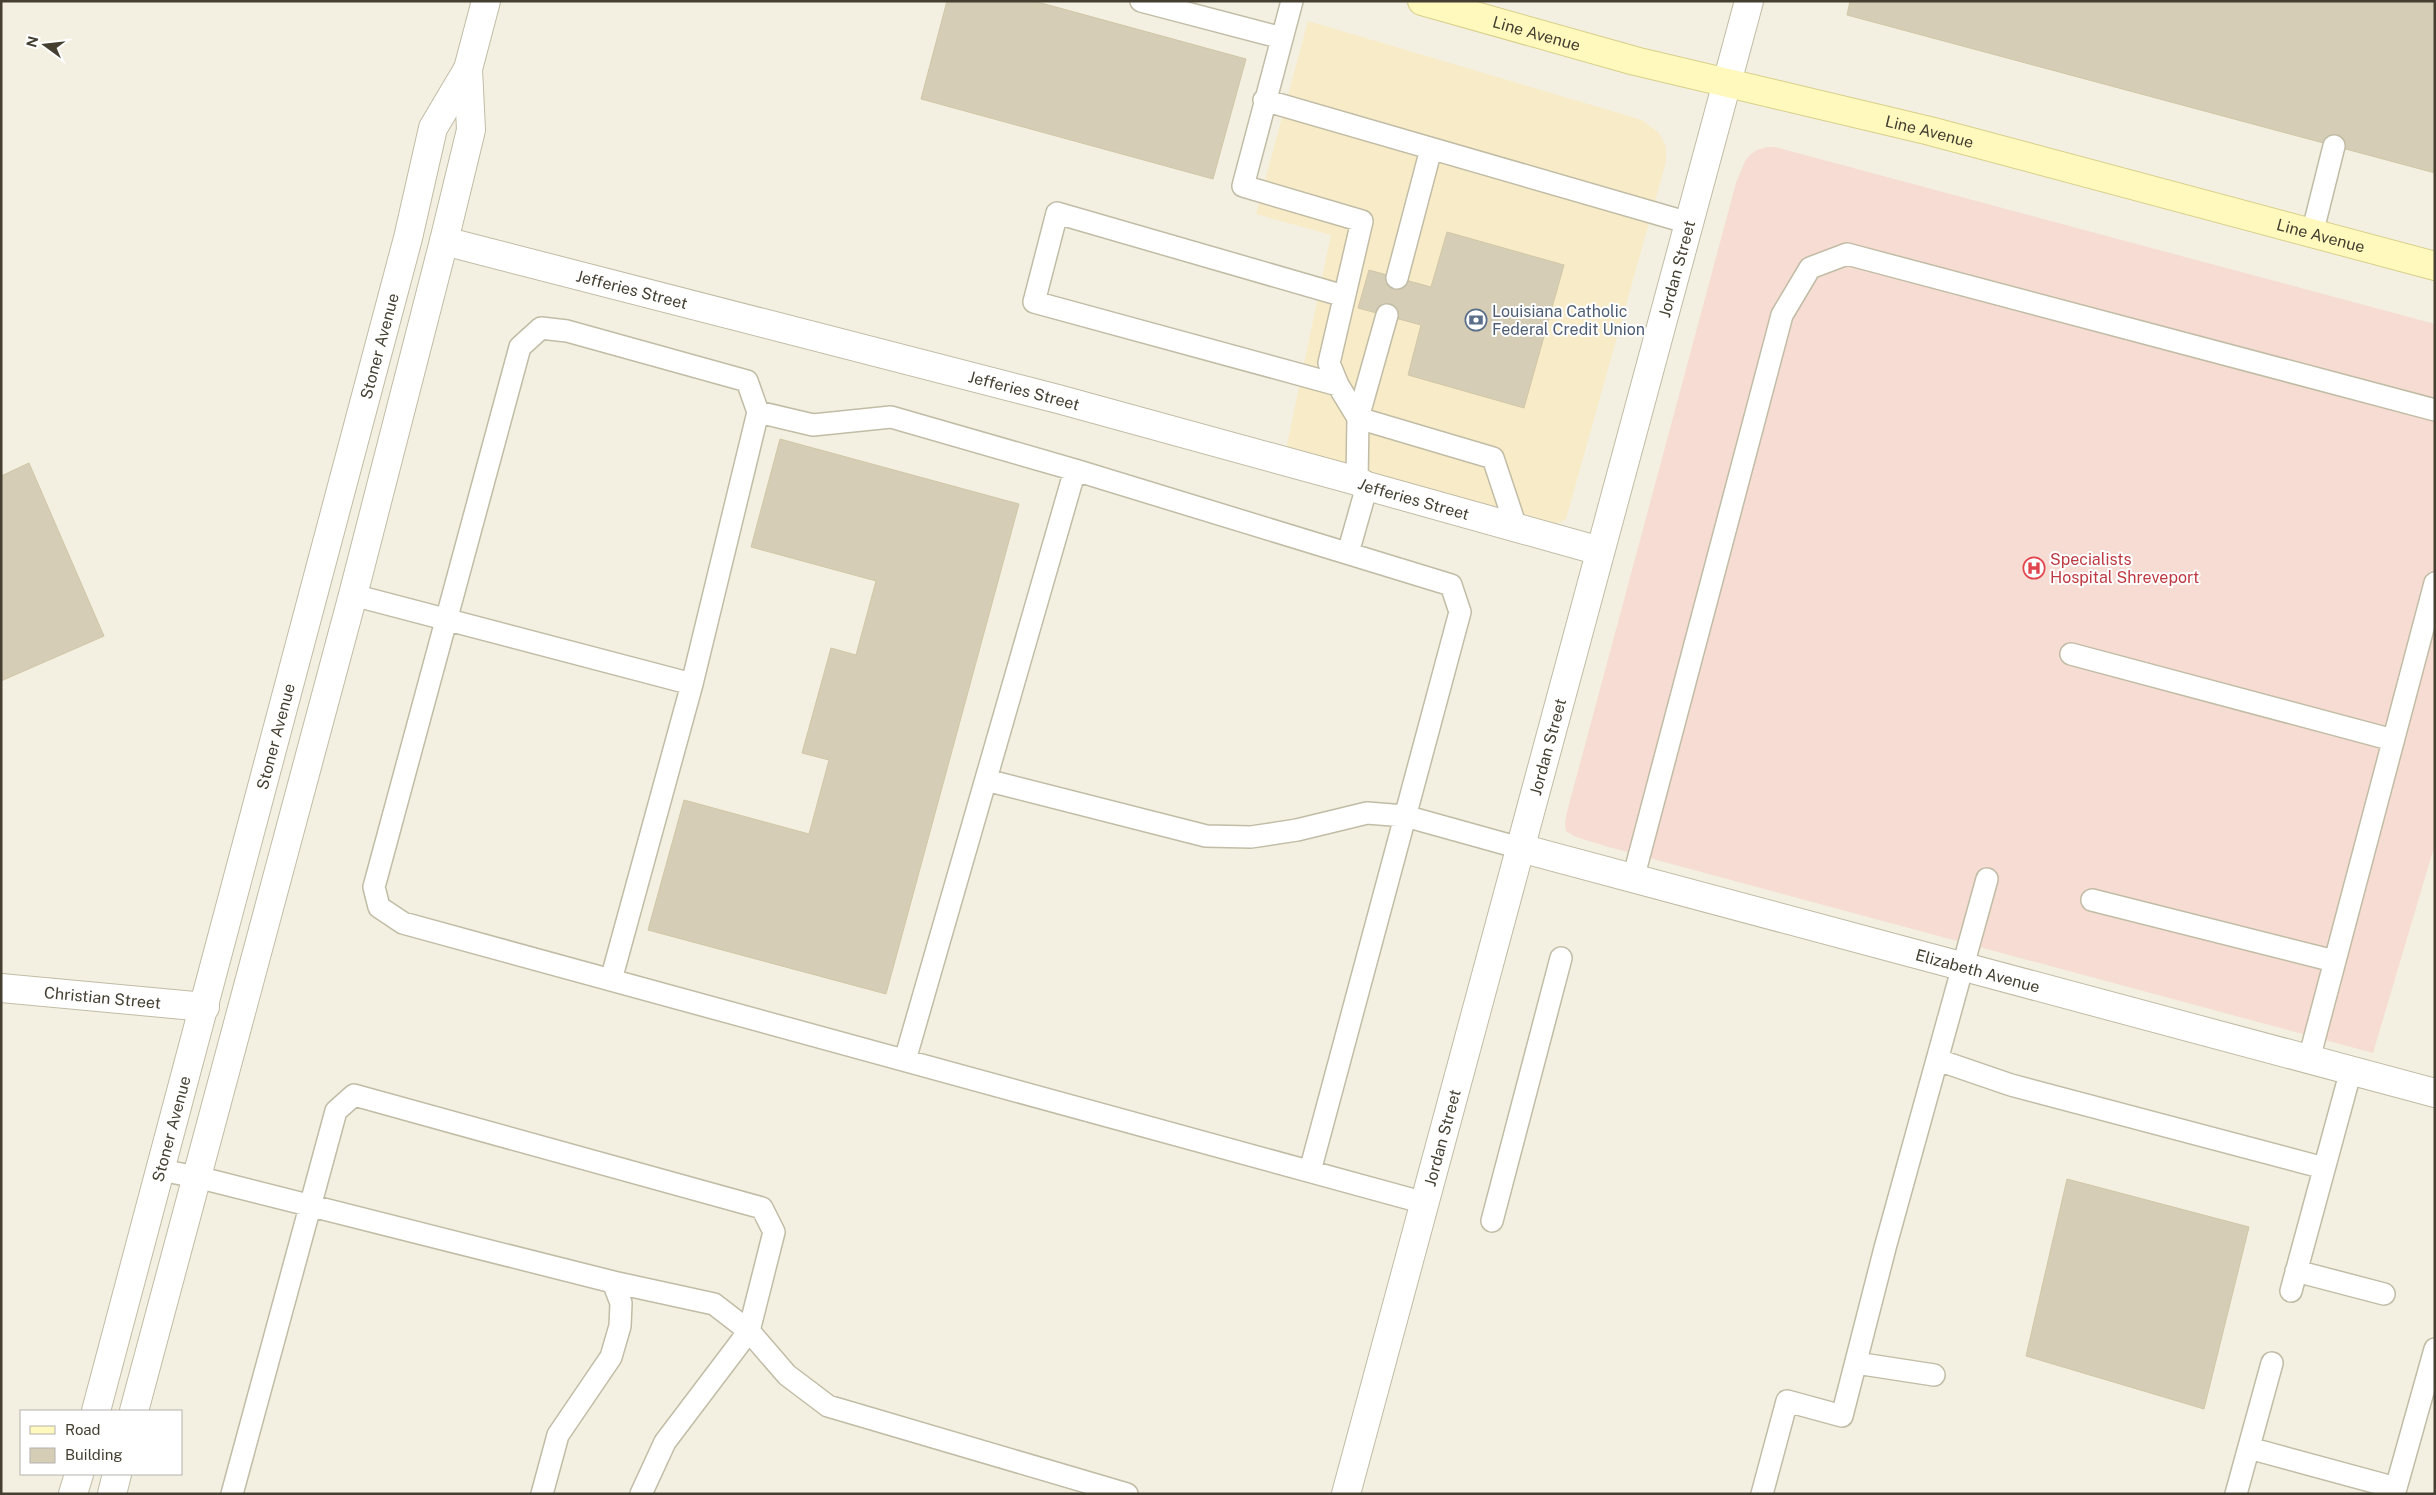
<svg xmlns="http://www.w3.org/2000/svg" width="2436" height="1495" font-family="'Public Sans',sans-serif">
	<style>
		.commercial { fill: #f8ebc8 }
		.medical { fill: #f6dcd2 }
		.building { fill: #d5cdb5; stroke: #d1c7a7 }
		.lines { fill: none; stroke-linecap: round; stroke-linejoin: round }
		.service-casing { stroke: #c1bca5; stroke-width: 24 }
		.minor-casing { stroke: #c1bca5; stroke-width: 30 }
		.tertiary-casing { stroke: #c1bca5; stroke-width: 30 }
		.secondary-casing { stroke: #d8cf8a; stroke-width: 30 }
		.service { stroke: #fff; stroke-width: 21 }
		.minor { stroke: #fff; stroke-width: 28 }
		.tertiary { stroke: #fff; stroke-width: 28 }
		.secondary { stroke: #fff9be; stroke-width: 28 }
		.labels { text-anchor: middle; stroke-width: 4; stroke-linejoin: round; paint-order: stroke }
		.street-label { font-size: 16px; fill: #443f31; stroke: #fff }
		.service-label { font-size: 16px; fill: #4e5e75; stroke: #fff; text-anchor: start }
		.health-label { font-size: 16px; fill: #be3a42; stroke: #fff; text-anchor: start }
	</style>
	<rect width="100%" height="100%" fill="#f3f0e1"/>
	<!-- commercial -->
	<path class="commercial" d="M1308,21L1642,120L1659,133L1666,147V162L1566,519L1561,522L1551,524L1285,454L1331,235L1256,214Z"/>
	<!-- medical -->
	<path class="medical" d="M1767,147H1775L2435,324V844L2373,1053L1605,846L1576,837L1566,831L1565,823L1567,812L1736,183L1745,161L1750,155L1757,150Z"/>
	<!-- building -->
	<path class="building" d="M947,1H1034L1246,59L1213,179L921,99Z
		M1850,1H2435V173L1847,15Z
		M1447,232L1564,265L1524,408L1408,375L1421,325L1358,308L1369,270L1431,287Z
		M780,439L1019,504L886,994L648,930L684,800L809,834L829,760L802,753L831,648L856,655L876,581L751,547Z
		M29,463L104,636L1,681V476Z
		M2067,1179L2249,1227L2204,1409L2026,1356Z"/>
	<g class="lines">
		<!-- service casing -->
		<g class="service-casing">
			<path id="service" d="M1141,1L1282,38
				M1292,1L1243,186L1362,221L1329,363L1338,385L1358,418
				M1264,100L1689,223
				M2312,234L2334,146
				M1397,278L1431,149
				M1338,385L1034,302L1057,213L1344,296
				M758,412L813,425L891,417L1075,470
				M1358,418L1387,315
				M1357,481L1358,418L1493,458L1516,527
				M1348,553L1367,486
				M353,595L692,684
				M2071,654L2393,740
				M986,780L1206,836L1251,837L1297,830L1367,813L1405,816L1520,848
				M1633,879L1782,315L1810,268L1847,254L2435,410
				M2092,900L2334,961
				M611,980L692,684L758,412L747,381L567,331L541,328L520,347L374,887L379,907L403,923L1425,1203
				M2309,1059L2435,583
				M905,1060L1075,470L1451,585L1460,612L1310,1171
				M1938,1060L2011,1085L2324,1168
				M160,1170L197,1177L613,1282L621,1303L620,1326L611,1357L558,1435L542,1494
				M1492,1221L1561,958
				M2296,1271L2384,1294
				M2291,1291L2351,1070
				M1856,1363L1934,1375
				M2249,1448L2396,1488L2435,1349
				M232,1494L336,1111L354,1095L762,1208L774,1232L749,1331L714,1304L613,1282
				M641,1494L665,1442L749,1331L787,1375L828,1406L1127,1494
				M1762,1494L1787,1401L1842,1416L1885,1248L1987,879
				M2236,1494L2272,1363"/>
		</g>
		<!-- minor casing -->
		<g class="minor-casing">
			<g id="minor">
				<path id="s1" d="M444,241L1058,399L1357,481L1367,486L1600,551"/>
				<path id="s2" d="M1520,848L2435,1093"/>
				<path id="s3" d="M1,988L205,1007"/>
				<path id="s4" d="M1346,1494L1749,1"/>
			</g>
		</g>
		<!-- tertiary casing -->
		<g class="tertiary-casing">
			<g id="tertiary">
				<path id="s5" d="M96,1411L408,238L433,128L468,69L486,1"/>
				<path d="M134,1411L353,595L444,241L471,130L468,69"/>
				<path d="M73,1494L79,1474"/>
				<path d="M112,1494L117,1474"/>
			</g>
		</g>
		<!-- secondary casing -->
		<g class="secondary-casing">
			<g id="secondary">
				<path id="s6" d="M1422,1L1635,61L1930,131L2435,266"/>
			</g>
		</g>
		<!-- service -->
		<use href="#service" class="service"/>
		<!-- minor -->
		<use href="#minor" class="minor"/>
		<!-- tertiary -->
		<use href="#tertiary" class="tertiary"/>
		<!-- secondary -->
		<use href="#secondary" class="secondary"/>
	</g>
	<!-- icons -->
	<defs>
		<g id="bank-ring" transform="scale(1.125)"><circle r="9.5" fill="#fff" stroke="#5c6f8a" stroke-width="1.5"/><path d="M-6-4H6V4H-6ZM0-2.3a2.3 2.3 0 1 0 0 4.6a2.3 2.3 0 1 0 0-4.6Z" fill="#5c6f8a"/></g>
		<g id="hospital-ring" transform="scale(1.125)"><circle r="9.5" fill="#fff" stroke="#e0444e" stroke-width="1.5"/><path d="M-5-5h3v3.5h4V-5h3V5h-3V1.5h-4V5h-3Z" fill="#e0444e"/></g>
	</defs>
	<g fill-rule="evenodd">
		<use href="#bank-ring" x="1476" y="320"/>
		<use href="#hospital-ring" x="2034" y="568"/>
	</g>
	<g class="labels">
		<!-- street labels -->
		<g class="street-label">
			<text dy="6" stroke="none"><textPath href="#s6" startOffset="119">Line Avenue</textPath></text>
			<text dy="6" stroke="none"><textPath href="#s6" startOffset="524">Line Avenue</textPath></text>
			<text dy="6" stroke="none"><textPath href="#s6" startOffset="929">Line Avenue</textPath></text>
			<text dy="6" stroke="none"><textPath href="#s4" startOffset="1269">Jordan Street</textPath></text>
			<text dy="6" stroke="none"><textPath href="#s1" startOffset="194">Jefferies Street</textPath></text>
			<text dy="6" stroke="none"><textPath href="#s5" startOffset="1102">Stoner Avenue</textPath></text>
			<text dy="6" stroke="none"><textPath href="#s1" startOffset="599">Jefferies Street</textPath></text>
			<text dy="6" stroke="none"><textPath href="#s1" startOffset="1004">Jefferies Street</textPath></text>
			<text dy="6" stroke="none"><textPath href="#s5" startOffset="698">Stoner Avenue</textPath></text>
			<text dy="6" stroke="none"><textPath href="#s4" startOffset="774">Jordan Street</textPath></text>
			<text dy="6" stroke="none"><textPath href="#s2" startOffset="474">Elizabeth Avenue</textPath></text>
			<text dy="6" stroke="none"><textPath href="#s3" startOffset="102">Christian Street</textPath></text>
			<text dy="6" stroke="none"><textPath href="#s5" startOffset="292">Stoner Avenue</textPath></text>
			<text dy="6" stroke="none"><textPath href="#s4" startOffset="369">Jordan Street</textPath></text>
		</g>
		<!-- service labels -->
		<g class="service-label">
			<text x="1492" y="317">Louisiana Catholic<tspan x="1492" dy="18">Federal Credit Union</tspan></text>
		</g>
		<!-- health labels -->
		<g class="health-label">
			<text x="2050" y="565">Specialists<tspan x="2050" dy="18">Hospital Shreveport</tspan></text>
		</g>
	</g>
	<!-- border -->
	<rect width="2436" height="1495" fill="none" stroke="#443f31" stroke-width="5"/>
	<!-- legend -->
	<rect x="20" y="1410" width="162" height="65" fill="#ffffff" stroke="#b4b2ad"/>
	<rect x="30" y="1426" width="25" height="8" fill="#fff9be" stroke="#b4b2ad"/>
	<text x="65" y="1435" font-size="15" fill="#443f31">Road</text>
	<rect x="30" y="1448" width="25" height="15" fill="#d5cdb5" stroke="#b4b2ad"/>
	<text x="65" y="1460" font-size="15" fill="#443f31">Building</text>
	<!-- north arrow -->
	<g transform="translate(45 45) rotate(285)" stroke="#ffffff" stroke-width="4" paint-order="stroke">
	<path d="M0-4L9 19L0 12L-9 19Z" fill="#443f31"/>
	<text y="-8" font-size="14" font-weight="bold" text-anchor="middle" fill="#443f31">N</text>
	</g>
</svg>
